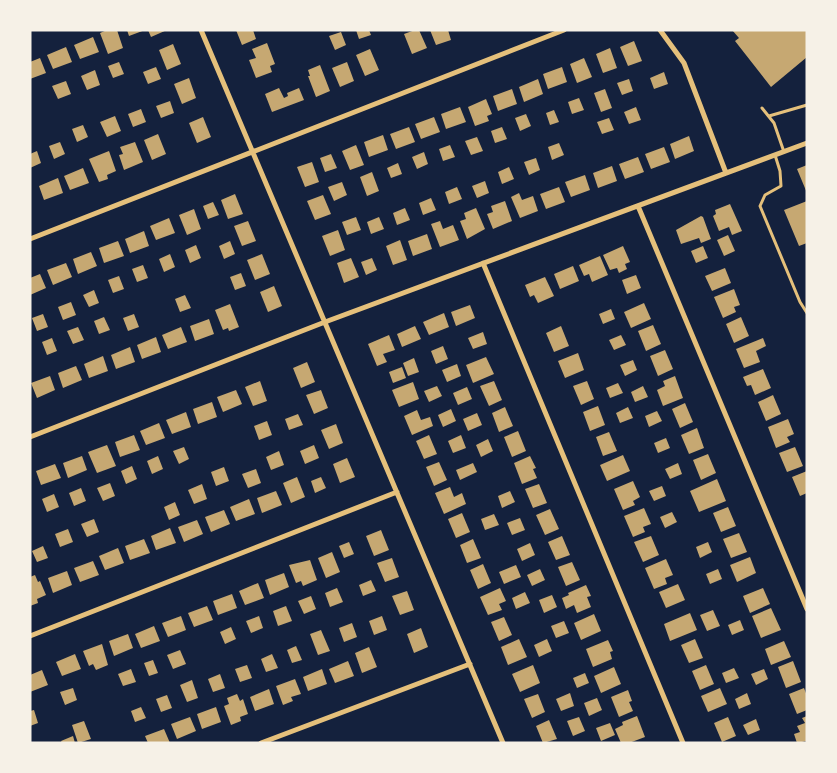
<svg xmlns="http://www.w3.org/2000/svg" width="837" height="773" font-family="'Crimson Pro',serif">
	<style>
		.building { fill: #c6a872 }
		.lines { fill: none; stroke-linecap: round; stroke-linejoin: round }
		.service { stroke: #e5c07b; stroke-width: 3 }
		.minor { stroke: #e5c07b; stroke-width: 5 }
	</style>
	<rect width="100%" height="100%" fill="#14213d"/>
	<!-- building -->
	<path class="building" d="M107,30H117L123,48L108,54L100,33Z
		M127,30H145L129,36Z
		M148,30H167L151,37Z
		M236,30H253L256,39L242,45Z
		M356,30H369L371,35L359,39Z
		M415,30H419L427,48L412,54L404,34Z
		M430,30H448L451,40L436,45Z
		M732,30H807V57L771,87L735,41L739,38Z
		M341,32L346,45L335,50L329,36Z
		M93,37L99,52L80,59L74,45Z
		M634,41L642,61L628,66L620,47Z
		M267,43L275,64L270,66L272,72L256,78L249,60L256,58L252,49Z
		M173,44L181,64L167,70L159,50Z
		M66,47L72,62L53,69L47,55Z
		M610,48L617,68L603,73L596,54Z
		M370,49L379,70L365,76L356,55Z
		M40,58L46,73L30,79V62Z
		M584,58L592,77L577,83L570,64Z
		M119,62L124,74L113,78L108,66Z
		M347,62L354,81L340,87L332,68Z
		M320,65L330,91L316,97L308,76H310L308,70Z
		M156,67L161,79L148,84L143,72Z
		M562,67L567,82L548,89L543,74Z
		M95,70L100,85L87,90L81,76Z
		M664,72L668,84L654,89L650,78Z
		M189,78L196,98L182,104L174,84Z
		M538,79L543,94L524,102L519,87Z
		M629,79L633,91L622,95L617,83Z
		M66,81L71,94L58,99L52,86Z
		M279,88L284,98L288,96L287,93L299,88L304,100L272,112L265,94Z
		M512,89L517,104L498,111L493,96Z
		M605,89L612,108L601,112L594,93Z
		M579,98L584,110L572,114L568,102Z
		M486,99L492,114L487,116L489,121L475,126L468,107Z
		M170,101L174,113L161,118L156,106Z
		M460,107L466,122L446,129L441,114Z
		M636,107L641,120L629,124L624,112Z
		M141,109L146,122L133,127L128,114Z
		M554,110L559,122L550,125L546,113Z
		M526,114L531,126L520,131L515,118Z
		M115,116L121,131L107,137L100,122Z
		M203,117L211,137L197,143L189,123Z
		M434,117L440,132L421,139L415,124Z
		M609,118L614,130L602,134L597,122Z
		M83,125L88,137L77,142L72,129Z
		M409,127L415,142L396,149L390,134Z
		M502,127L507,139L495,143L491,131Z
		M158,134L166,154L152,160L144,140Z
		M383,135L388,150L369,157L364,142Z
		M689,136L694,151L675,159L670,144Z
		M477,137L483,151L471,155L465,141Z
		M60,142L65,154L54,159L49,146Z
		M135,142L143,162L124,170L119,155L123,154L120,147Z
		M559,143L564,155L552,160L548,147Z
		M356,145L364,165L350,170L342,151Z
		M450,145L455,157L443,161L439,149Z
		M664,147L670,162L651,169L645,154Z
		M37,151L41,163L30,168V154Z
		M109,151L116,171L107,175L108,179L99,182L89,159Z
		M424,152L428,164L417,169L412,157Z
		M331,154L337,168L325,172L320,158Z
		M638,157L644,172L625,179L619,164Z
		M536,158L540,170L529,175L524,162Z
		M312,162L319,182L305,187L297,167Z
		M398,163L402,174L391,178L387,168Z
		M807,165V193L797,169Z
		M612,166L617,181L598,188L593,173Z
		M509,167L514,179L502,184L498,172Z
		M83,168L89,183L70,190L64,176Z
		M372,172L379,191L367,196L360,177Z
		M585,175L590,190L571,197L565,182Z
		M58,178L63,193L44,200L39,186Z
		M485,181L489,193L477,198L472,186Z
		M342,182L347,195L334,201L328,187Z
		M457,187L462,199L449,204L445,192Z
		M559,187L565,202L546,209L540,194Z
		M519,193L522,200L533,196L538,211L520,218L511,197Z
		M235,194L243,214L228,219L221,200Z
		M323,195L331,214L315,220L307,201Z
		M431,198L436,210L423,215L419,203Z
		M505,201L512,221L493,229L487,214L493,212L491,206Z
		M807,201V243L799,246L784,210Z
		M213,202L219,215L208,219L203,206Z
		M730,204L742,231L732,235L729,227L719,231L713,216L716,214L715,210Z
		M405,208L410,220L397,225L393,213Z
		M476,208L485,229L467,239L460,221L466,219L464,213Z
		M194,209L201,229L187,235L179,215Z
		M701,216L703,217L711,239L701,243L699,238L681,244L676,230Z
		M356,217L361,230L347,235L342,222Z
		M379,217L384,229L371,234L367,222Z
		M169,218L175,233L156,240L150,226Z
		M248,221L256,241L242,246L234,226Z
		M440,221L443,229L453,225L459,240L440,247L431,224Z
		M338,230L345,250L330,256L322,236Z
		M144,231L149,246L130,253L125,239Z
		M427,234L432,249L413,256L408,241Z
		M728,235L735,251L724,256L717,240Z
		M400,240L407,260L393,265L386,246Z
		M118,241L124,256L104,263L99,248Z
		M230,241L235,254L224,259L219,246Z
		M196,245L201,258L190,263L185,250Z
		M623,246L630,262L625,264L627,269L619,273L617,268L610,270L603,255Z
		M703,246L708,258L696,263L691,251Z
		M91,252L97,266L78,274L73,259Z
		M170,254L175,267L164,272L159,259Z
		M262,254L270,274L255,280L247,260Z
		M600,256L608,275L592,282L589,274L584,276L579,265Z
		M351,258L359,277L344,283L337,263Z
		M372,258L377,270L366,275L361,262Z
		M66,263L72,277L53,285L47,270Z
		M143,265L148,278L137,282L132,269Z
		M573,266L579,281L560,289L554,274Z
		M725,268L731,283L712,291L705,276Z
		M241,273L246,286L235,290L230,277Z
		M40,274L46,288L30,295V278Z
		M636,275L641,288L627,294L622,280Z
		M119,276L124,289L113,293L108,280Z
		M545,277L554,296L538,303L534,295L530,297L525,285Z
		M274,286L282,306L268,312L260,292Z
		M734,289L740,305L734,307L736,312L723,318L714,297Z
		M94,290L99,303L89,307L83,295Z
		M185,295L191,308L180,312L175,299Z
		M71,302L76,315L63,320L58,307Z
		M644,303L651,319L631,328L624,312Z
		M230,304L239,327L229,331L228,328L223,330L215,310Z
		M470,305L475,318L456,326L451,312Z
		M611,309L615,319L603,324L599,314Z
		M444,313L449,327L429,335L423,322Z
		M43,314L48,327L37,331L32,318Z
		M134,314L139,327L128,331L123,318Z
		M104,317L110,330L99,334L94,321Z
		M741,317L749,336L734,343L726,324Z
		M209,319L214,334L195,341L190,326Z
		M653,325L661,344L646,351L638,331Z
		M415,326L421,339L402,347L397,334Z
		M561,326L569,346L554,352L546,333Z
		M78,327L84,340L73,344L67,331Z
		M181,327L187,342L168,349L162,335Z
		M483,332L487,344L473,349L468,338Z
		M389,335L395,350L383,354L387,362L377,366L368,344Z
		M621,335L626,345L614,350L609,340Z
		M156,337L161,352L142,359L137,345Z
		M52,338L57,351L47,355L42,342Z
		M763,338L766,346L756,351L760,362L744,368L736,349Z
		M443,346L448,359L436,364L431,351Z
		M130,347L135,362L116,369L111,355Z
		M665,350L673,369L658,376L650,356Z
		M578,353L584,370L565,378L558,361Z
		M103,356L108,371L89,378L84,364Z
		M486,357L494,374L473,383L466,365Z
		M414,358L419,372L408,376L403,363Z
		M633,360L637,370L625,376L620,365Z
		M307,362L315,382L301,388L293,368Z
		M457,364L461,376L447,382L442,370Z
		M76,366L82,380L63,388L58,373Z
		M402,367L406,378L393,383L389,372Z
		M763,369L771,388L755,395L751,385L747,386L743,377Z
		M50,376L55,390L37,398L31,383Z
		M675,376L683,398L663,406L657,390L665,386L663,381Z
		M260,381L267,401L253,406L245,387Z
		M494,381L502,400L489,406L480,386Z
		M587,381L594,399L581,405L573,386Z
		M413,382L419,399L399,407L392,390Z
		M618,383L623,393L610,398L606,388Z
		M437,386L442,396L429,402L424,391Z
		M643,386L648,397L635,402L631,392Z
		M467,387L472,399L458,405L453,393Z
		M236,390L242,404L223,412L217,397Z
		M321,390L328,408L314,414L306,395Z
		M773,395L781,414L766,421L758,402Z
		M212,402L217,417L198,424L193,409Z
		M685,403L693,422L680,428L672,409Z
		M598,406L605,425L590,431L583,412Z
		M505,407L513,426L499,432L492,413Z
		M628,407L633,418L620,423L616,413Z
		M451,409L456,421L443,427L438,415Z
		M417,410L421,420L430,417L433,426L412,435L404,416Z
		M657,411L662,421L649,427L645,416Z
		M186,412L191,427L172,434L166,420Z
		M477,413L482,425L468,431L463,419Z
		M298,414L303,425L289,430L285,419Z
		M788,419L794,434L787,437L790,442L776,448L768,427Z
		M267,421L272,435L259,440L254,426Z
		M159,423L165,438L146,445L140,431Z
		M336,424L343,443L329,449L321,430Z
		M697,428L704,448L689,454L681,435Z
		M518,431L526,451L512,457L504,437Z
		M609,432L617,451L603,456L596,437Z
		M134,435L140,450L120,457L115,442Z
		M429,435L437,454L424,459L416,441Z
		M461,435L466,448L453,453L448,441Z
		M666,438L670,448L658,453L654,443Z
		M488,439L493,451L481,457L476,445Z
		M107,445L116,466L97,473L88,452Z
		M314,445L319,458L305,464L300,451Z
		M184,447L189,459L179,464L173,451Z
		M795,447L803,466L787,472L779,453Z
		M279,451L284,465L271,470L266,457Z
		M708,454L716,473L701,480L693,460Z
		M623,455L630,471L607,481L600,465Z
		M82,456L87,470L68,478L63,463Z
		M158,456L163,469L152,474L147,461Z
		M530,456L536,468L533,469L537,478L522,484L514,463Z
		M347,458L355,477L340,483L333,464Z
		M439,462L447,480L434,486L426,467Z
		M473,463L477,472L460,480L456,470Z
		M678,463L682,474L670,479L665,469Z
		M55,464L61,478L41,485L36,471Z
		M132,466L137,479L126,484L121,471Z
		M224,467L229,481L216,486L211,472Z
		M256,469L261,483L248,488L242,474Z
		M807,471V493L800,496L792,477Z
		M297,477L305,497L291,503L283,483Z
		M321,477L326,488L315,493L311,481Z
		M717,479L726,501L699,512L690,491Z
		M633,481L640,497L633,501L635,505L623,510L614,489Z
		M110,483L115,496L103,501L97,488Z
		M202,484L207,499L194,504L188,490Z
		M539,484L547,503L533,508L525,489Z
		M662,486L666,496L654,501L649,491Z
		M450,487L454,497L462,493L466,504L444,514L435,493Z
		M81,488L86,501L74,506L69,493Z
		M276,491L282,505L262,513L257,498Z
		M510,491L515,502L502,508L498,496Z
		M54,494L59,507L47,512L42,499Z
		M249,499L255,514L236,521L230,507Z
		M175,502L180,515L169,520L164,507Z
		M728,507L736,526L721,532L713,513Z
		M644,508L651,524L643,527L645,532L633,537L624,516Z
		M550,509L559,529L545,535L536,515Z
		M224,510L230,524L211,532L205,517Z
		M672,512L677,522L665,528L660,517Z
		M462,513L470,532L456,538L448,519Z
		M494,514L499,525L485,530L481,519Z
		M520,518L525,530L512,535L507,523Z
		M94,519L99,532L87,537L81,524Z
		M197,520L203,534L184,542L178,527Z
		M170,528L176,543L156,550L151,536Z
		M68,529L73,542L60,547L55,534Z
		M381,530L389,550L374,556L366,536Z
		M739,533L747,552L731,558L723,539Z
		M562,536L570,555L556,560L548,542Z
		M651,536L659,555L643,562L634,542Z
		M144,539L150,553L130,560L125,546Z
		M473,539L481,558L467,563L460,545Z
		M349,542L354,554L344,558L339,546Z
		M708,542L712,552L700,558L696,547Z
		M530,543L535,555L522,561L517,549Z
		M43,546L48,558L37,562L32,551Z
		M118,548L124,563L105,570L99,556Z
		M332,552L340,572L326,578L318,558Z
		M750,557L756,573L737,582L730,565Z
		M392,558L399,577L385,582L377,563Z
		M666,559L673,575L665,578L667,584L654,589L645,568Z
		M310,560L317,580L303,586L301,581L296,583L289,565Z
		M93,561L99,575L80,582L74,568Z
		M572,562L580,580L566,586L558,567Z
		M483,564L491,583L478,589L470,570Z
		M516,565L521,577L504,584L499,572Z
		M540,569L545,580L532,586L527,575Z
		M718,569L722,579L710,584L706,574Z
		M67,571L72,585L53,593L48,578Z
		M284,573L289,587L270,595L265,580Z
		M35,575L38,582L40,581L46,595L37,599L38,603L30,606V577Z
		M371,580L376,591L363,596L359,585Z
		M258,583L264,598L245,605L239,591Z
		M678,584L685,600L666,608L659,592Z
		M586,585L591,596L587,597L591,607L577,613L574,605L566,609L562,598L569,595L568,593Z
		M337,588L343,602L330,607L325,593Z
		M500,588L506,601L499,604L502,610L488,615L480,597Z
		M763,588L770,604L750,613L743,596Z
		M407,591L414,610L400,615L392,596Z
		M525,592L530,603L516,609L512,598Z
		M232,594L237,608L218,615L213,601Z
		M552,595L557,607L544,613L539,600Z
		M311,596L316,609L304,614L298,601Z
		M207,606L213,620L194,627L188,613Z
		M286,606L292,621L278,626L273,611Z
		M771,608L781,630L761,638L752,616Z
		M713,610L720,626L707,631L700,615Z
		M690,613L697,630L670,641L664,624Z
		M594,614L601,631L581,640L574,623Z
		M181,616L186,630L168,637L162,623Z
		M259,616L263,628L251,633L246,621Z
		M382,616L387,630L374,635L369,621Z
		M504,617L512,635L499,641L491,622Z
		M740,620L744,630L732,635L728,625Z
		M564,621L569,633L556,638L551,626Z
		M352,623L357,637L344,642L339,628Z
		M154,626L160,641L141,648L135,634Z
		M231,627L236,639L225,644L220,632Z
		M421,628L428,647L414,653L407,634Z
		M321,630L330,651L318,655L310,634Z
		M128,634L133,648L114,656L109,641Z
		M519,639L527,657L508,665L501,647Z
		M547,639L552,651L539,657L534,645Z
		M695,639L703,658L689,663L681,645Z
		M608,640L613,651L610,652L612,659L593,667L586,649Z
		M784,641L791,657L771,665L765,649Z
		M102,644L108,665L96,670L93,664L89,666L83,651Z
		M296,646L302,660L292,663L287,650Z
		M369,647L377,667L362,673L355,653Z
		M180,650L186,664L173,669L167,655Z
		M75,654L81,669L62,676L56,662Z
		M272,654L278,668L266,672L261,659Z
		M153,660L158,673L149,676L144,663Z
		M348,661L354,676L335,683L329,669Z
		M793,661L801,682L786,688L778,667Z
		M247,665L252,678L240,682L235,669Z
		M533,665L540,683L520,692L512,674Z
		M706,665L714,684L700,690L692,671Z
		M614,667L621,684L601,693L594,676Z
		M734,668L739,678L726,683L722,673Z
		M131,669L136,682L123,686L118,674Z
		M322,669L327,684L308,691L303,677Z
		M764,669L768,679L756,685L751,674Z
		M42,670L48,685L30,692V675Z
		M585,673L589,683L577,688L573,678Z
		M220,674L225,688L213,692L208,679Z
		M295,679L301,694L291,697L293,701L283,705L276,686Z
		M192,680L198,698L187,702L180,685Z
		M73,688L77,700L65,705L60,692Z
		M720,688L727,704L708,712L701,696Z
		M804,688L807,696V710L797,714L789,694Z
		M269,689L274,704L255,711L250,697Z
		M628,690L632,701L629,702L633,711L619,717L611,697Z
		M570,693L574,706L561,711L556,699Z
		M747,693L751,704L739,709L735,699Z
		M237,694L240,701L243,699L248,714L240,717L241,721L231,725L224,706L229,704L227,698Z
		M538,694L545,712L532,718L524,699Z
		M167,695L172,708L161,712L156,699Z
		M597,698L602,710L589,716L584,703Z
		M141,707L146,718L135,722L131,711Z
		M216,707L221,722L202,729L197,714Z
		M34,710L38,723L30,726V711Z
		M637,716L645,737L629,743H621L615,729L623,725L622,722Z
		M807,716V741L797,743L794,734L800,732L797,726L805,723L802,718Z
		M190,717L196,731L177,739L171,724Z
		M579,717L585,731L573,736L567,721Z
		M728,717L736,736L722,742L714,723Z
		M756,719L760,730L748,735L743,725Z
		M549,720L557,739L543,743L536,726Z
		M84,721L91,739L78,743L72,725Z
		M610,723L615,735L601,741L596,728Z
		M164,729L170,743H148L145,736Z
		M73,736L75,743H62L61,741Z"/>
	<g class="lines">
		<!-- service -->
		<path class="service" d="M762,108L774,123L784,152
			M769,116L807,105
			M775,155L780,171L781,186L765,195L760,206L800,302L807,313"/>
		<!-- minor -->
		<path class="minor" d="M201,30L503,743
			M660,30L684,63L726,173
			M638,206L807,609
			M30,239L564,30
			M483,263L683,743
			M30,437L325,322L807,143
			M30,636L397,492
			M261,743L470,664"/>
	</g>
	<!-- border -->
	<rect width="837" height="773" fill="none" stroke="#f6f1e7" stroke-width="63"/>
</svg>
